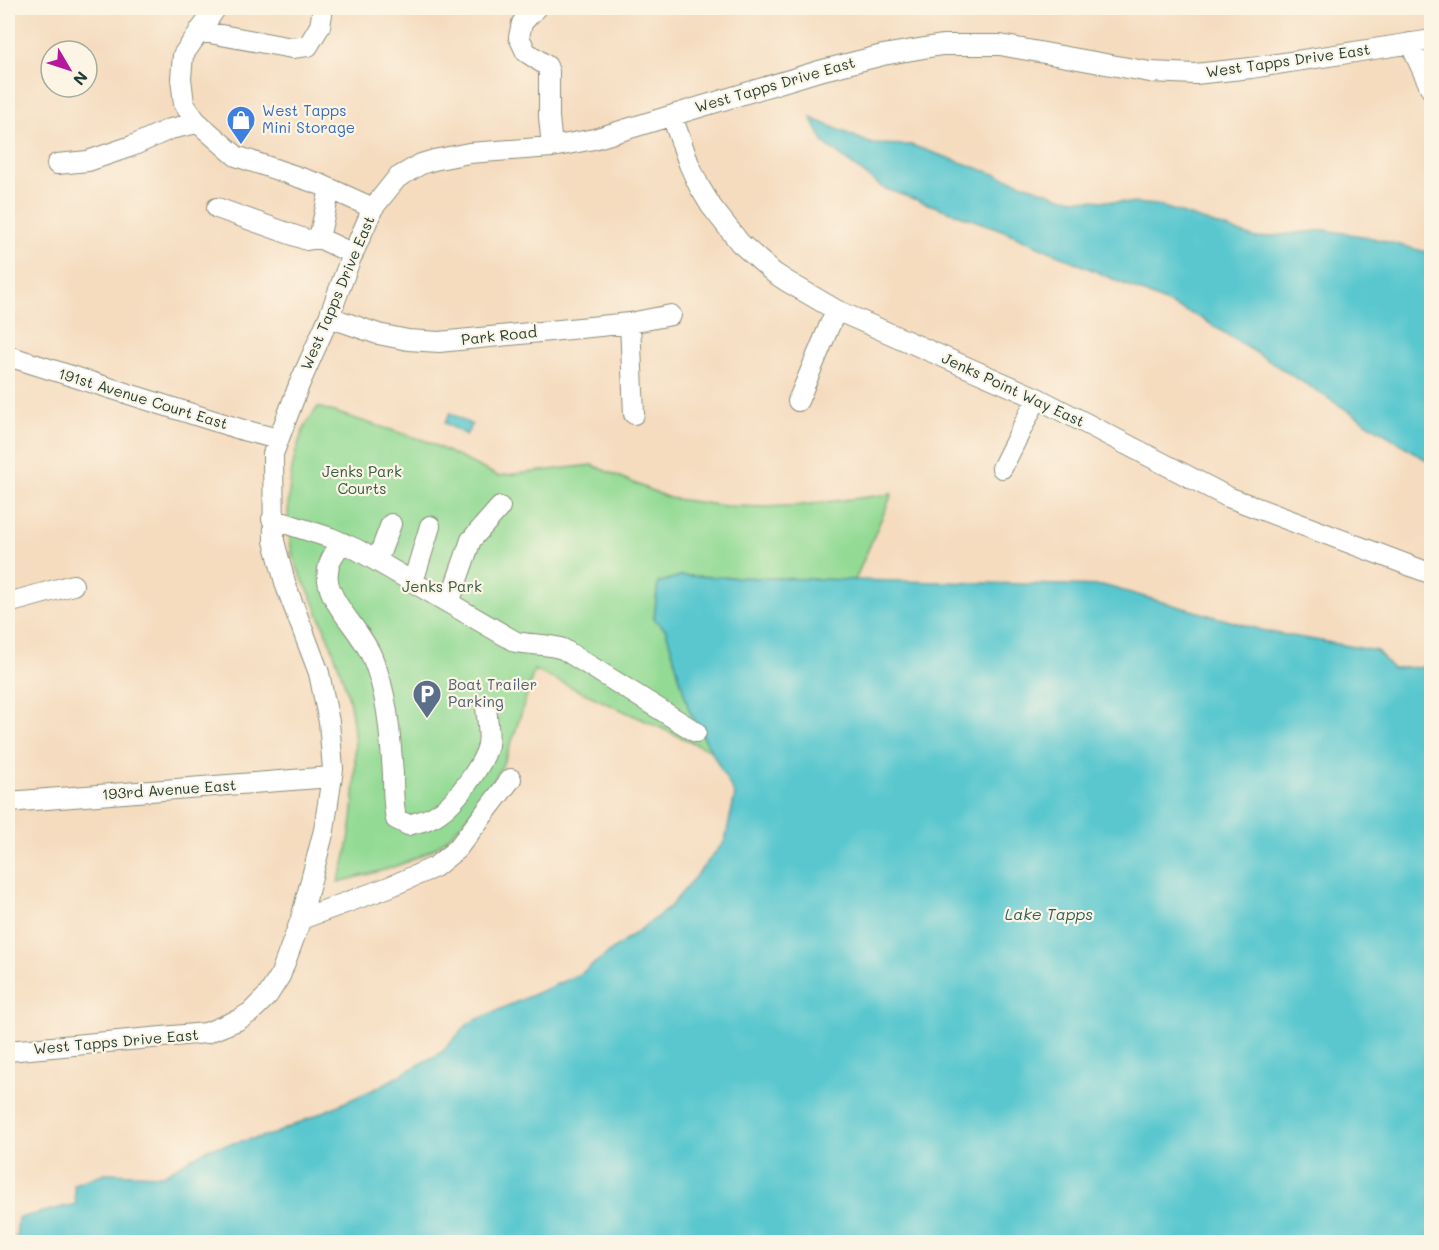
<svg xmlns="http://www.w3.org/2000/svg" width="1439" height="1250" font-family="Mali,sans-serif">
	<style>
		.green { fill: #93da94; stroke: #598c64; stroke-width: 1.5 }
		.water { fill: #5ac7cf; stroke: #3c8282; stroke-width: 1.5 }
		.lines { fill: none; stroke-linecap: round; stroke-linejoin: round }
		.minor-casing { stroke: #8a8c7a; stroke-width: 22 }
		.minor { stroke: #fff; stroke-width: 20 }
		.labels { text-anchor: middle; stroke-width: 4.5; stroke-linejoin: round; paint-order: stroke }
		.street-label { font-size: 15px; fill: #1f3d34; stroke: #fcf5e5 }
		.shop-label { font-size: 15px; fill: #366cbe; stroke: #fcf5e5; text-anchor: start }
		.park-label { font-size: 15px; fill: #365c47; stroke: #fcf5e5 }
		.service-label { font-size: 15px; fill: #4e5e75; stroke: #fcf5e5; text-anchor: start }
		.water-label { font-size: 16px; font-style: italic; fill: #2e605b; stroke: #fcf5e5 }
	</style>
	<rect width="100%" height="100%" fill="#fcf5e5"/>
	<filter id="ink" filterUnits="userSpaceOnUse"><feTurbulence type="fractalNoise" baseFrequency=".0167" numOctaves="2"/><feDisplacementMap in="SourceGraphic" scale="12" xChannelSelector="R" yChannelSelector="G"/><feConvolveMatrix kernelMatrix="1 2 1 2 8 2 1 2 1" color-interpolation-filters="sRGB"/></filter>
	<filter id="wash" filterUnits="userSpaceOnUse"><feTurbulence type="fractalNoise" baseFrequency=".008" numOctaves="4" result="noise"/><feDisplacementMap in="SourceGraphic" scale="24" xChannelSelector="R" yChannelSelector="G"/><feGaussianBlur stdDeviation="1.35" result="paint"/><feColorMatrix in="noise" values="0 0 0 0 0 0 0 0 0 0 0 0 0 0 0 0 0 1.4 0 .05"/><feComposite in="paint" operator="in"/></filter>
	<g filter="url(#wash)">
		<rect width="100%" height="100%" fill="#f5dcbf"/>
		<!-- green -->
		<path class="green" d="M318,407L426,441L498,476L592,465L669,498L725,506L768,507L803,505L892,494L855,580L680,576L658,583L654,619L666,630L689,710L711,751L534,670C525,699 517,733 504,761C493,787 457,835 433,849C403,867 370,874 338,882C356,836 361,740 347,692C338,660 325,629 312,598C305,584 295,567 292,552C284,514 289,461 305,426C309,419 314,413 318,407Z"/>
		<!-- water -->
		<path class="water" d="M811,118L872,144L911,145L1064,198L1157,205L1256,238L1325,230L1368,237L1431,253V463L1201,318L1002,230L883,188L824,143Z
			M450,413L472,425L466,435L445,423Z
			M680,576L1106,586L1269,632L1377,651L1392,668L1431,667V1242H16L18,1218L76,1204L74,1184L105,1173L163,1175L207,1149L274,1134L377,1088L442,1052L469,1023L580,974L669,908L725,841L735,795L689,710L666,630L654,619L658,583Z"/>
	</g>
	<g filter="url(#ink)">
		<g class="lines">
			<!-- minor casing -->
			<g class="minor-casing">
				<path id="minor" d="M216,8L183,55L181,78L184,104L196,121L236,156L322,185L373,208
					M536,8L522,23L519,37L526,52L547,66L549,72V117L552,147
					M199,31L292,48L308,46L320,26L323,8
					M1410,43L1432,91
					M672,116L689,164L699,186L711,206L740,243L774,273L788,282L836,310L1037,398L1228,497L1432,574
					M57,164L88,161L132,146L170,129L198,123
					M217,208L307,240L319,238L330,189
					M319,238L353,254
					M329,317L378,334L408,340L439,342L630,323L671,315
					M630,323L634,414
					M8,356L243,430L278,439
					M798,401L836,310
					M1002,468L1037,398
					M272,519L331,538L356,549L516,642C532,645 548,644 563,649L696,732
					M343,543C301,585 356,618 372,657C388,694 390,734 393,774C393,789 393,804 396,819L408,825C419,822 430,820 439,813C455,803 484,764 488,745C490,732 487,719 486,707
					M377,561L391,524
					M413,582L430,526
					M8,603L73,585
					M449,603L471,540L500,507
					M8,802L331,777
					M301,919L389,887L435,867L457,849L511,779
					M8,1051L206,1033L238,1020L251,1012L268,995L280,976L301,919L324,830L333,769L329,722L319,673L286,586L274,541L273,454L299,385L329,317L350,260L373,208L397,178L421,164L434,160L469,153L552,147L594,139L819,71L883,55L942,45H1000L1150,72L1195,74L1251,68L1432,40"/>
			</g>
			<!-- minor -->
			<use href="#minor" class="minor"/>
		</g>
	</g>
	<!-- icons -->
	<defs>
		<g id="shop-pin" transform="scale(1.5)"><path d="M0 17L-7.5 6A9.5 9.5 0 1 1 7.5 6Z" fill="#3f7fe0" stroke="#fcf5e5"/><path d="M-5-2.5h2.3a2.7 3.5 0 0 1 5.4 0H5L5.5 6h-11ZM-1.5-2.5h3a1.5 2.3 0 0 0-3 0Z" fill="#fff"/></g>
		<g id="parking-pin" transform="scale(1.5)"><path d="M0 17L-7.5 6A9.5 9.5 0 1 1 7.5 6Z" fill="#5c6f8a" stroke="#fcf5e5"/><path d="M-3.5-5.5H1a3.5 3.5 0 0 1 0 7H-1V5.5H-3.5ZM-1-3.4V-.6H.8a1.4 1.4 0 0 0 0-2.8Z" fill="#fff"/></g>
	</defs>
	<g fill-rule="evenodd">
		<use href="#shop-pin" x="241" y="120"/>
		<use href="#parking-pin" x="427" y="694"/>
	</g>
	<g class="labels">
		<!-- street labels -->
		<g class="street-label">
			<text transform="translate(1288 61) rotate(-8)" y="5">West Tapps Drive East</text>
			<text transform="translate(775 85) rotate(-16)" y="5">West Tapps Drive East</text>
			<text transform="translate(338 293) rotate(-67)" y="5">West Tapps Drive East</text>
			<text transform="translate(499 336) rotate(-6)" y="5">Park Road</text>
			<text transform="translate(1013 390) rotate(25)" y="5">Jenks Point Way East</text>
			<text transform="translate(143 399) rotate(17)" y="5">191st Avenue Court East</text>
			<text transform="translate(169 790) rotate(-4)" y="5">193rd Avenue East</text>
			<text transform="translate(116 1042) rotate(-5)" y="5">West Tapps Drive East</text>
		</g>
		<!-- shop labels -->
		<g class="shop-label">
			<text x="262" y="116">West Tapps<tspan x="262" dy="17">Mini Storage</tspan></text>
		</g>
		<!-- park labels -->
		<g class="park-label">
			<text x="362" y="477">Jenks Park<tspan x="362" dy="17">Courts</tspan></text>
			<text x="442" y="592">Jenks Park</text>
		</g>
		<!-- service labels -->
		<g class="service-label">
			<text x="448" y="690">Boat Trailer<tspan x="448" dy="17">Parking</tspan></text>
		</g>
		<!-- water labels -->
		<g class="water-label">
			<text x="1049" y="920">Lake Tapps</text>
		</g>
	</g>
	<!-- margin -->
	<rect width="1439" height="1250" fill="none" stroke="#fcf5e5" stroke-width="30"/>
	<!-- north arrow -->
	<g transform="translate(69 69) rotate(129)"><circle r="28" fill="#fcf5e5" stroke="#a4ab9e" stroke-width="1.5"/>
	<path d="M0-4.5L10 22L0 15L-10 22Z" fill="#b5179e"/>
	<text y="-9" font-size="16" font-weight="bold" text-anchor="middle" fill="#1f3d34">N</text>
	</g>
</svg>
